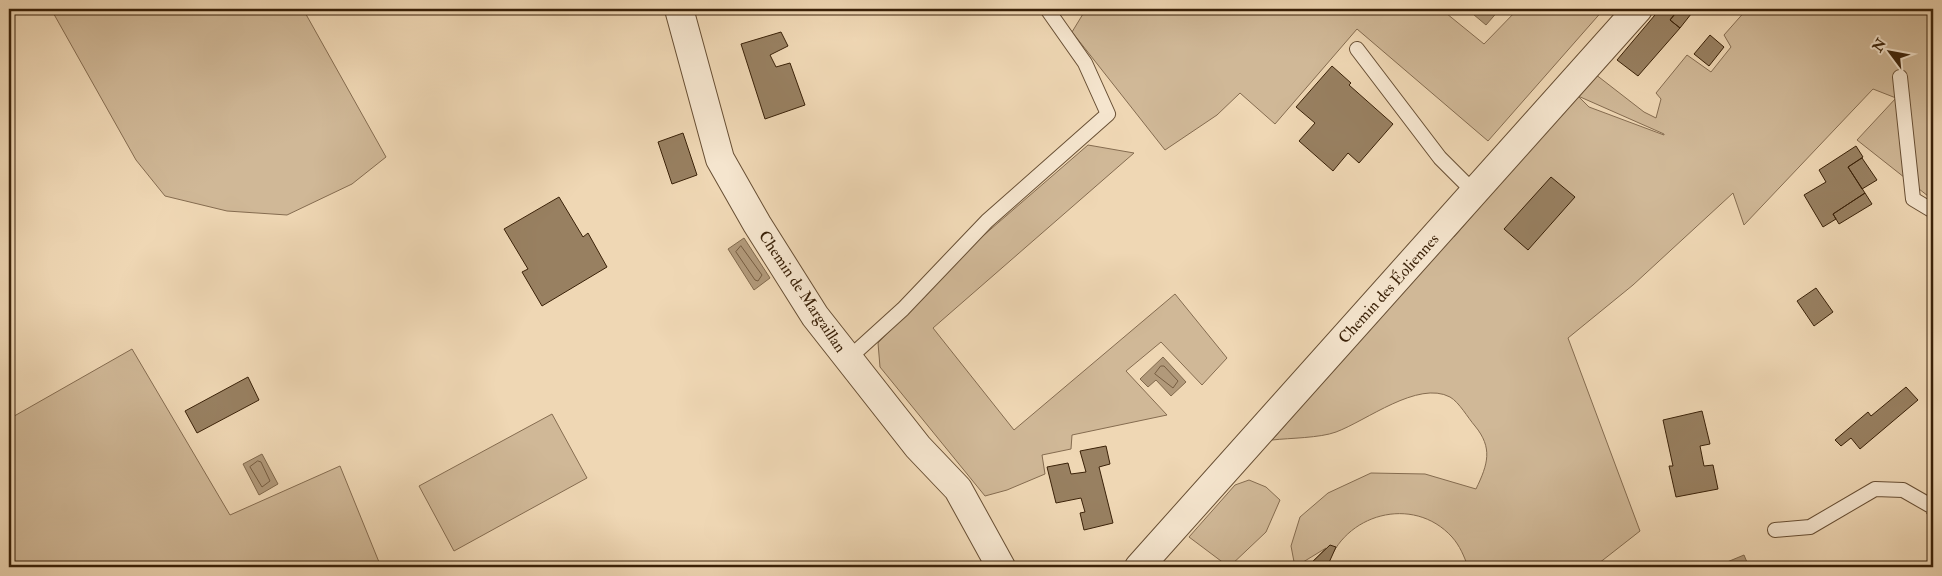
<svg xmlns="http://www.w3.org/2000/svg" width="1942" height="576" font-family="'IM FELL Double Pica',serif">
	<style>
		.green { fill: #d0b897; stroke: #856c50; fill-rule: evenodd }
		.water { fill: #b1997a; stroke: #81694c }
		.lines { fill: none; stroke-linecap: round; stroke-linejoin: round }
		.shore { stroke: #765d41; stroke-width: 1 }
		.building { fill: #988061; stroke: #3a2108 }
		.lane-casing { stroke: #674e33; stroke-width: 16 }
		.street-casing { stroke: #674e33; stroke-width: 30 }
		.lane { stroke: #f5e5ce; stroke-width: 14 }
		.street { stroke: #f5e5ce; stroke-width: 28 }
		.labels { text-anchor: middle; stroke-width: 4; stroke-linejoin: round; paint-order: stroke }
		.street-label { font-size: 16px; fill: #3a2108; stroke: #f5e5ce }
	</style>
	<rect width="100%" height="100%" fill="#efd7b4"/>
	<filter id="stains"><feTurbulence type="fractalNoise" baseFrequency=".004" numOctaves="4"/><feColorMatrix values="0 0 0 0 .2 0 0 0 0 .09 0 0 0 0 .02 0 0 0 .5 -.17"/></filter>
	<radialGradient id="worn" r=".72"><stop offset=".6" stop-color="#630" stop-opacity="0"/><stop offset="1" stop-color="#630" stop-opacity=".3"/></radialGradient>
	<!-- green -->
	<path class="green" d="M51,9H303L386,157L352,184L287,215L227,211L165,196L136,160Z
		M1086,9H1441L1484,44L1518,9H1604L1488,141L1357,29L1275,124L1240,93L1217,115L1165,150L1072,32Z
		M1747,9H1933V200L1857,140L1896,98L1873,89L1744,225L1733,193L1633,285L1568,338L1640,531L1594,567H1468C1464,556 1460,546 1452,537C1413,494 1343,514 1327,567H1307L1326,548L1295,567L1291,546L1300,517L1328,493L1371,473L1425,474L1476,489C1488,464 1493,448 1475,426C1468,418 1459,402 1450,397C1418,380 1366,421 1336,432C1320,438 1290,438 1272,440L1452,235L1454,237L1595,74L1644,112L1656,118L1661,99L1656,93L1687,55L1711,72L1731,47L1724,35ZM1578,96L1664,134V135L1589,107Z
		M1088,145L1134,153L933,328L1014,430L1175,294L1227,358L1202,385L1161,342L1126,371L1167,415L1072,435L1071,449L1042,455L1045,474L1007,490L985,496L880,367L878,343L969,248Z
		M132,349L230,515L340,466L381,567H9V419Z
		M552,414L587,478L454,551L419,486Z
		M1249,480L1266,487L1280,500L1266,532L1229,567L1189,537L1235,485Z"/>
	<!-- water -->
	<path class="water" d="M1467,9H1500L1486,25Z
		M744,238L770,278L754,290L728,249Z
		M1163,357L1186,382L1171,396L1156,380L1148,387L1140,379Z
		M262,454L278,484L259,495L243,464Z
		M1744,555L1749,567H1715Z"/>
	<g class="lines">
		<!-- shore -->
		<path class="shore" d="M741,246L762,275L758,281L755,280L736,252Z
			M1161,366H1164L1178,381L1173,388L1155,374Z
			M258,461L261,462L270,481L262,487L250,467Z"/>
	</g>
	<!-- building -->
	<path class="building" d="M1660,9H1679L1670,20L1680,28L1638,76L1617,60Z
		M1679,9H1695L1680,28L1670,20Z
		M781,32L788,46L770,55L776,67L790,63L805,105L765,119L741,44Z
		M1710,35L1724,47L1709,66L1694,54Z
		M1332,66L1351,83L1349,85L1393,124L1359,163L1348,153L1333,171L1299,141L1315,123L1296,107Z
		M683,133L697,175L672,184L658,142Z
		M1856,146L1863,157L1848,167L1865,193L1833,214L1836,219L1823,227L1804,195L1826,182L1819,170Z
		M1862,158L1877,180L1862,189L1848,167Z
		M1551,177L1575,197L1528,250L1504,229Z
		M1865,193L1872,204L1839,224L1833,214Z
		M559,197L583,237L588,233L607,267L542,306L522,272L528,269L504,229Z
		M1816,288L1833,312L1814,326L1797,301Z
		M248,377L259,400L197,433L185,411Z
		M1906,387L1918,400L1860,449L1851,438L1841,446L1835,440L1868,412L1871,416Z
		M1702,411L1710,444L1700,446L1704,466L1713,465L1718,489L1676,497L1669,466H1673L1663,420Z
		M1106,446L1110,464L1099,467L1113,523L1084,530L1080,513L1085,512L1081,498L1056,503L1047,467L1068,463L1071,474L1086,472L1080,451Z
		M1330,545L1336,547L1327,567H1307Z"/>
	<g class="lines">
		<!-- lane casing -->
		<g class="lane-casing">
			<path id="lane" d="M1357,49L1440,158L1474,192
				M1900,77L1913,199L1933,211
				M849,358L903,309L987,221L1108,114L1085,63L1047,9
				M1775,530L1810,527L1875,489L1903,490L1931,506L1933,509"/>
		</g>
		<!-- street casing -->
		<g class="street-casing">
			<path id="street" d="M679,9L720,159L757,224L815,316L918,447L958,489L1001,567
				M1139,567L1638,9"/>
		</g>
		<!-- lane -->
		<use href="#lane" class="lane"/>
		<!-- street -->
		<use href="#street" class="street"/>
	</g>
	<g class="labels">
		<!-- street labels -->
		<g class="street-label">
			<text transform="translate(1388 288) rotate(-48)" y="6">Chemin des Éoliennes</text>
			<text transform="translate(803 291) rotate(56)" y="6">Chemin de Margaillan</text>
		</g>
	</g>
	<!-- margin -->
	<rect width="1942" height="576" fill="none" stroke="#efd7b4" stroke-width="30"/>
	<rect x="10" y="10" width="1922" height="556" fill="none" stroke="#3a2108" stroke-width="2.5"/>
	<rect x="15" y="15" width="1912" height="546" fill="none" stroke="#3a2108"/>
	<!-- north arrow -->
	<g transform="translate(1890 52) rotate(302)" stroke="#f5e5ce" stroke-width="4" paint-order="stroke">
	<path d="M0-4L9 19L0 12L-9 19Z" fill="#3a2108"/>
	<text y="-8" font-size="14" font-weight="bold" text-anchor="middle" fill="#3a2108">N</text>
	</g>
	<rect width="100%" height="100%" filter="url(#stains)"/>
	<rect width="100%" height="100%" fill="url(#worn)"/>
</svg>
